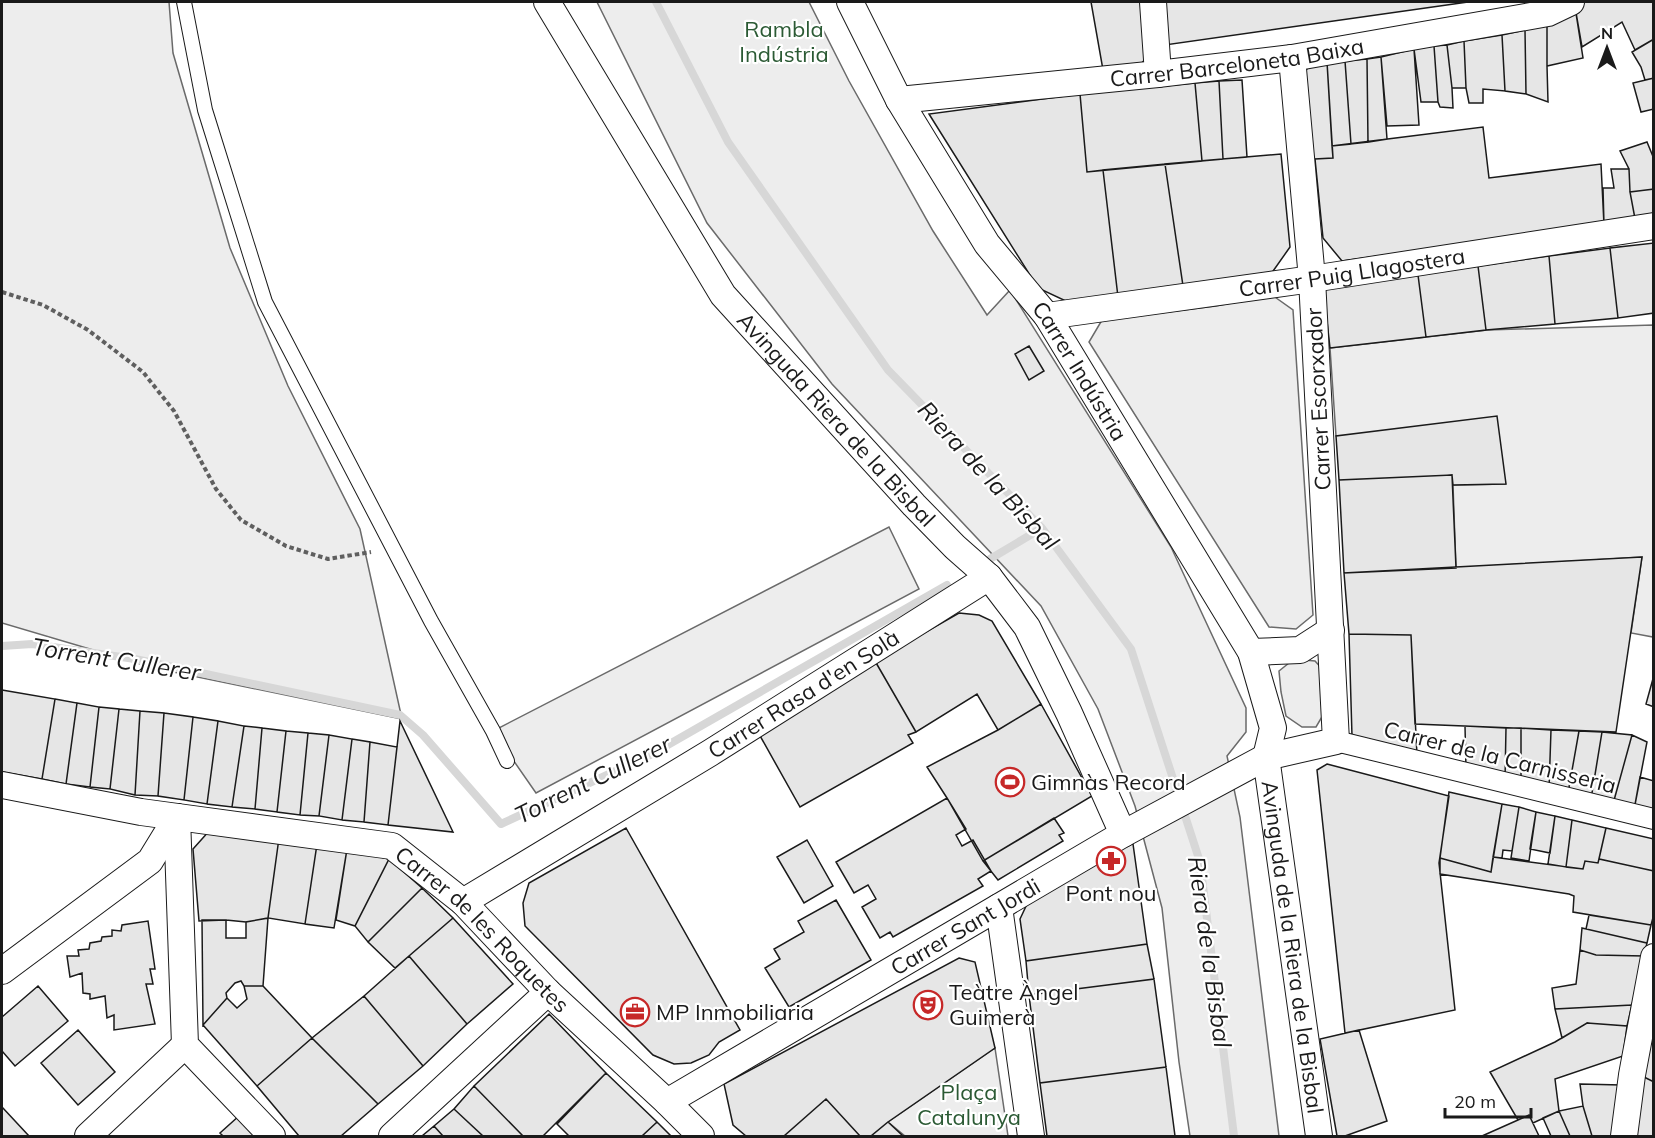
<svg xmlns="http://www.w3.org/2000/svg" width="1655" height="1138" font-family="Mulish,sans-serif">
	<style>
		.green { fill: #ededed; stroke: #6a6a6a; stroke-width: 1.5 }
		.lines { fill: none; stroke-linecap: round; stroke-linejoin: round }
		.stream { stroke: #d7d7d7; stroke-width: 8 }
		.building { fill: #e6e6e6; stroke: #1a1a1a; stroke-width: 1.5 }
		.service-casing { stroke: #1a1a1a; stroke-width: 16 }
		.pedestrian-casing { stroke: #1a1a1a; stroke-width: 22 }
		.minor-casing { stroke: #1a1a1a; stroke-width: 28 }
		.path { stroke: #5f5f5f; stroke-width: 4; stroke-dasharray: 4.5 3; stroke-linecap: butt }
		.service { stroke: #fff; stroke-width: 14 }
		.pedestrian { stroke: #fff; stroke-width: 20 }
		.minor { stroke: #fff; stroke-width: 26 }
		.labels { text-anchor: middle; stroke-width: 4.5; stroke-linejoin: round; paint-order: stroke }
		.park-label { font-size: 22px; fill: #2b5a34; stroke: #fff }
		.street-label { font-size: 22px; fill: #1a1a1a; stroke: #fff }
		.poi-label { font-size: 22px; fill: #1a1a1a; stroke: #fff; text-anchor: start }
		.water-label { font-size: 24px; font-style: italic; fill: #1a1a1a; stroke: #fff }
	</style>
	<rect width="100%" height="100%" fill="#fff"/>
	<!-- green -->
	<path class="green" d="M2,2H169L173,53L230,248L288,386L360,529L402,719L154,668L2,623Z
		M597,2H809L849,81L933,231L987,315L1010,290L1171,547L1246,708V732L1227,756L1240,817L1279,1136H1190L1179,1062L1162,908L1135,806L1098,709L1041,606L832,384L707,223Z
		M1272,295L1293,310L1313,615L1296,629L1269,627L1089,342L1102,320L1216,306Z
		M1653,325V637L1631,633L1642,557L1456,568L1453,485L1506,484L1336,436L1330,348L1487,330Z
		M889,527L919,589L536,793L493,731Z
		M1294,659L1315,661L1325,672L1326,710L1316,727H1302L1286,716L1281,692L1279,671Z
		M995,1048L1008,1136H905L888,1122Z"/>
	<g class="lines">
		<!-- stream -->
		<path class="stream" d="M656,2L728,142L888,370L1042,528L1131,649L1200,862L1234,1136
			M990,559L1042,528
			M2,646L32,644L135,659L400,715L423,735L501,824L652,754L947,585"/>
	</g>
	<!-- building -->
	<path class="building" d="M1091,2H1146L1148,56L1140,65L1103,70Z
		M1161,2H1468L1165,45Z
		M1585,2H1654V39L1635,50L1622,22L1582,47L1575,7Z
		M1575,7L1583,58L1547,66V24Z
		M1547,24V66L1548,102L1526,94L1525,30Z
		M1525,30L1526,94L1505,91L1502,35Z
		M1502,35L1505,91L1483,89V103H1469L1466,88L1464,41Z
		M1654,39V78L1645,80L1641,67L1632,52Z
		M1464,41L1466,88H1452L1447,45Z
		M1447,45L1452,88L1453,108L1440,107L1438,102L1434,46Z
		M1434,46L1438,102H1421L1414,49Z
		M1414,49L1419,125L1387,126L1381,57Z
		M1381,57L1387,139L1368,142L1367,59Z
		M1367,59L1368,142L1351,144L1345,61Z
		M1345,61L1351,144L1332,146L1327,62Z
		M1327,62L1333,158L1315,159L1310,156L1305,70L1315,64Z
		M1654,78V109L1641,112L1633,83Z
		M1242,80L1247,157L1223,159L1219,81Z
		M1219,81L1223,159L1202,161L1195,83Z
		M1195,83L1202,161L1087,172L1080,94Z
		M1080,94L1087,172L1103,170L1118,297L1070,303L1038,288L929,114Z
		M1483,127L1489,178L1601,164L1604,225L1342,261L1323,238L1315,159L1333,158L1332,146Z
		M1647,142L1654,159V189L1630,192L1629,169L1620,151Z
		M1281,154L1290,247L1271,274L1183,286L1165,164Z
		M1165,164L1183,286L1118,297L1103,170Z
		M1611,169H1629L1630,192L1636,224L1604,225L1603,188H1614Z
		M1654,189V221L1636,224L1630,192Z
		M1654,243V313L1618,318L1610,248Z
		M1610,248L1618,318L1555,324L1549,256Z
		M1549,256L1555,324L1486,330L1478,266Z
		M1478,266L1486,330L1426,337L1418,275Z
		M1418,275L1426,337L1330,348L1323,285Z
		M1029,346L1044,371L1029,380L1015,354Z
		M1497,416L1506,484L1453,485L1452,475L1339,480L1336,436Z
		M1452,475L1456,568L1344,573L1339,480Z
		M1642,557L1616,732L1415,724L1411,635L1349,634L1344,573Z
		M959,613L979,615L992,621L1041,704L998,730L977,694L916,732L875,661Z
		M1349,634L1411,635L1417,755L1352,736Z
		M875,661L916,732L908,735L913,743L800,807L759,734Z
		M1654,675V707L1646,704Z
		M2,690L55,699L42,779L2,772Z
		M55,699L77,703L66,784L42,779Z
		M77,703L99,707L90,787L66,784Z
		M1041,704L1092,796L983,861L947,798L927,767L998,730Z
		M99,707L119,709L110,789L90,787Z
		M119,709L140,711L135,795L110,789Z
		M140,711L164,713L158,796L135,795Z
		M164,713L193,717L184,800L158,796Z
		M193,717L218,721L207,804L184,800Z
		M218,721L244,726L232,807L207,804Z
		M400,721L453,832L388,825Z
		M244,726L262,728L255,809L232,807Z
		M1465,726L1506,728L1505,780L1466,769Z
		M262,728L286,731L277,812L255,809Z
		M1506,728H1521V782L1505,780Z
		M1521,728L1551,730L1549,789L1521,782Z
		M1551,730L1579,731L1568,793L1549,789Z
		M286,731L308,733L300,815L277,812Z
		M1579,731L1602,732L1591,799L1568,793Z
		M1602,732L1632,735L1613,804L1591,799Z
		M308,733L329,735L319,816L300,815Z
		M329,735L352,739L342,820L319,816Z
		M1632,735L1647,742L1634,810L1613,804Z
		M352,739L370,742L364,822L342,820Z
		M370,742L397,747L388,825L364,822Z
		M1327,764L1449,796L1439,863L1455,1010L1345,1033L1317,770Z
		M1640,777L1654,781V815L1634,810Z
		M1449,792L1502,804L1491,872L1440,858Z
		M947,798L966,829L956,835L962,846L973,840L991,871L978,879L983,886L893,937L890,932L880,938L862,907L876,899L868,885L854,893L836,862Z
		M1502,804L1519,807L1512,851L1503,850L1502,858L1493,857Z
		M1519,807L1536,812L1529,861L1511,858Z
		M1536,812L1555,816L1550,853L1530,849Z
		M1555,816L1572,820L1566,867L1548,864Z
		M1054,818L1064,833L1059,835L1063,841L998,880L983,861Z
		M1572,820L1606,828L1598,863L1585,861L1583,869L1566,867Z
		M626,828L740,1030L719,1042L709,1055L691,1063L674,1064L653,1055L525,926L523,903L529,883Z
		M1606,828L1654,839V871L1599,859Z
		M210,830L279,838L268,918L246,922L226,920L199,921L193,849Z
		M279,838L317,844L305,924L268,918Z
		M807,840L833,886L804,903L777,857Z
		M317,844L347,849L334,928L305,924Z
		M1133,844L1147,944L1026,961L1020,919L1028,902L1122,845Z
		M347,849L389,859L355,926L336,920Z
		M1493,857L1583,869L1585,861L1598,863L1599,859L1654,871V914L1651,925L1573,912L1574,896L1569,894L1440,874V858L1491,872Z
		M389,859L422,888L368,942L355,926Z
		M422,888L453,918L395,968L368,942Z
		M836,900L871,960L789,1007L765,968L780,959L774,949L804,932L798,921Z
		M1589,915L1651,925L1647,943L1586,929Z
		M268,918L263,986H244L241,981L235,983L226,993L227,998L203,1025L202,920H226V938H246V922Z
		M453,918L513,984L467,1024L409,956Z
		M148,921L155,969H150L153,984H146L155,1024L114,1030V1015L107,1018L105,996L90,999V994L83,993L82,973L70,977L67,956H79L78,950L89,949L90,943L101,941L102,937L112,936V930L121,931L122,925Z
		M1582,928L1647,943L1644,956L1596,955L1580,950Z
		M1147,944L1154,979L1029,995L1026,961Z
		M1580,950L1596,955L1644,956L1632,1005L1555,1009L1552,988L1576,984Z
		M409,956L467,1024L423,1066L364,996Z
		M959,958L975,962L995,1048L888,1122L871,1136H860L826,1099L784,1136H746L733,1125L724,1084Z
		M1154,979L1166,1067L1040,1083L1029,995Z
		M38,986L68,1021L15,1066L2,1051V1017Z
		M244,986H263L312,1038L257,1086L203,1025L227,998L237,1008L247,999Z
		M364,996L423,1066L378,1104L312,1038Z
		M1632,1005L1627,1026L1587,1023L1562,1038L1555,1009Z
		M1654,1009V1082L1642,1076Z
		M549,1014L606,1073L543,1136H523L474,1086Z
		M1587,1023L1627,1026L1623,1056L1555,1079L1559,1111L1533,1123L1529,1115L1518,1120L1490,1072L1555,1042Z
		M78,1030L115,1072L78,1105L41,1063Z
		M1359,1030L1387,1121L1345,1136H1337L1320,1039Z
		M312,1038L378,1104L341,1136H299L257,1086Z
		M1166,1067L1175,1136H1047L1040,1083Z
		M606,1073L657,1122L642,1136H569L557,1124Z
		M1642,1076L1654,1082V1136H1633Z
		M1580,1084L1621,1085L1617,1136H1592L1583,1106Z
		M474,1086L523,1136H483L454,1109Z
		M826,1099L860,1136H784Z
		M1583,1106L1592,1136H1570L1559,1111Z
		M2,1107L29,1136H2Z
		M454,1109L483,1136H443L434,1126Z
		M1559,1111L1570,1136H1551L1543,1118Z
		M240,1115L259,1136H223L220,1133Z
		M1529,1115L1539,1136H1482L1518,1120Z
		M657,1122L671,1136H642Z
		M888,1122L903,1136H871Z
		M434,1126L443,1136H422Z"/>
	<g class="lines">
		<!-- service casing -->
		<g class="service-casing">
			<path id="service" d="M184,2L205,110L265,302L431,621L493,731L507,761"/>
		</g>
		<!-- pedestrian casing -->
		<g class="pedestrian-casing">
			<path id="pedestrian" d="M1336,741L1654,819"/>
		</g>
		<!-- minor casing -->
		<g class="minor-casing">
			<g id="minor">
				<path id="s1" d="M547,2L723,295L914,505L955,547L989,577L1027,627L1069,713L1123,834"/>
				<path id="s2" d="M850,2L899,100L987,244L1047,316L1251,652L1273,728L1266,757L1319,1136"/>
				<path d="M1153,2L1158,74"/>
				<path id="s3" d="M899,100L1158,74L1292,58L1548,13L1571,2"/>
				<path id="s4" d="M1047,316L1312,279L1654,226"/>
				<path d="M1251,652L1300,650L1331,630"/>
				<path id="s5" d="M2,785L141,812L392,846L463,902L548,992L667,1102L701,1136"/>
				<path d="M177,817L185,1045L272,1136"/>
				<path id="s6" d="M463,902L710,753L989,577"/>
				<path d="M999,907L1031,1136"/>
				<path d="M2,971L150,861L177,817"/>
				<path id="s7" d="M667,1102L1123,834L1266,757L1336,741L1312,279L1292,58"/>
				<path d="M88,1136L185,1045"/>
				<path d="M392,1136L548,992"/>
				<path d="M1624,1136L1632,1075L1654,957"/>
			</g>
		</g>
		<!-- path -->
		<path class="path" d="M2,292L43,305L88,330L143,372L174,411L216,489L241,520L286,546L328,559L371,552"/>
		<!-- service -->
		<use href="#service" class="service"/>
		<!-- pedestrian -->
		<use href="#pedestrian" class="pedestrian"/>
		<!-- minor -->
		<use href="#minor" class="minor"/>
	</g>
	<!-- icons -->
	<defs>
		<g id="stadium-ring" transform="scale(1.5)"><circle r="9.5" fill="#fff" stroke="#c62828" stroke-width="1.5"/><path d="M0-5a6.5 5 0 1 0 0 10a6.5 5 0 1 0 0-10ZM-3.5-1.8h7v3.6h-7Z" fill="#c62828"/></g>
		<g id="pharmacy-ring" transform="scale(1.5)"><circle r="9.5" fill="#fff" stroke="#c62828" stroke-width="1.5"/><path d="M-2-6h4v4h4v4h-4v4h-4v-4h-4v-4h4Z" fill="#c62828"/></g>
		<g id="theatre-ring" transform="scale(1.5)"><circle r="9.5" fill="#fff" stroke="#c62828" stroke-width="1.5"/><path d="M-5-5.5Q0-4 5-5.5V0Q5 5 0 6Q-5 5-5 0ZM-3.3-2.5H-1v1.5H-3.3ZM1-2.5H3.3v1.5H1ZM-2.8 1Q0 5.5 2.8 1Z" fill="#c62828"/></g>
		<g id="office-ring" transform="scale(1.5)"><circle r="9.5" fill="#fff" stroke="#c62828" stroke-width="1.5"/><path d="M-6-3h4V-5.5h4V-3h4V5H-6ZM-1-4.5V-3h2v-1.5ZM-6 0V1H6V0Z" fill="#c62828"/></g>
	</defs>
	<g fill-rule="evenodd">
		<use href="#stadium-ring" x="1010" y="782"/>
		<use href="#pharmacy-ring" x="1111" y="861"/>
		<use href="#theatre-ring" x="928" y="1005"/>
		<use href="#office-ring" x="635" y="1012"/>
	</g>
	<g class="labels">
		<!-- park labels -->
		<g class="park-label">
			<text x="784" y="37">Rambla<tspan x="784" dy="25">Indústria</tspan></text>
			<text x="969" y="1100">Plaça<tspan x="969" dy="25">Catalunya</tspan></text>
		</g>
		<!-- street labels -->
		<g class="street-label">
			<text dy="8" stroke="none"><textPath href="#s3" startOffset="340">Carrer Barceloneta Baixa</textPath></text>
			<text dy="8" stroke="none"><textPath href="#s4" startOffset="308">Carrer Puig Llagostera</textPath></text>
			<text dy="8" stroke="none"><textPath href="#s2" startOffset="436">Carrer Indústria</textPath></text>
			<text transform="translate(1318 399) rotate(-93)" y="8">Carrer Escorxador</text>
			<text dy="8" stroke="none"><textPath href="#s1" startOffset="510">Avinguda Riera de la Bisbal</textPath></text>
			<text dy="8" stroke="none"><textPath href="#s6" startOffset="399">Carrer Rasa d'en Solà</textPath></text>
			<text transform="translate(1500 757) rotate(14)" y="8">Carrer de la Carnisseria</text>
			<text dy="8" stroke="none"><textPath href="#s7" startOffset="346">Carrer Sant Jordi</textPath></text>
			<text dy="8" stroke="none"><textPath href="#s5" startOffset="518">Carrer de les Roquetes</textPath></text>
			<text dy="8" stroke="none"><textPath href="#s2" startOffset="1066">Avinguda de la Riera de la Bisbal</textPath></text>
		</g>
		<!-- poi labels -->
		<g class="poi-label">
			<text x="1031" y="790">Gimnàs Record</text>
			<text x="1111" y="901" text-anchor="middle">Pont nou</text>
			<text x="949" y="1000">Teàtre Àngel<tspan x="949" dy="25">Guimerà</tspan></text>
			<text x="656" y="1020">MP Inmobiliaria</text>
		</g>
		<!-- water labels -->
		<g class="water-label">
			<text transform="translate(988 476) rotate(47)" y="8">Riera de la Bisbal</text>
			<text transform="translate(116 660) rotate(9)" y="8">Torrent Cullerer</text>
			<text transform="translate(593 780) rotate(-26)" y="8">Torrent Cullerer</text>
			<text transform="translate(1209 952) rotate(82)" y="8">Riera de la Bisbal</text>
		</g>
	</g>
	<!-- border -->
	<rect width="1655" height="1138" fill="none" stroke="#1a1a1a" stroke-width="6"/>
	<!-- north arrow -->
	<g transform="translate(1607 48)" stroke="#ffffff" stroke-width="4.5" paint-order="stroke">
	<path d="M0-4.5L10 22L0 15L-10 22Z" fill="#1a1a1a"/>
	<text y="-9" font-size="16" font-weight="bold" text-anchor="middle" fill="#1a1a1a">N</text>
	</g>
	<!-- scale -->
	<path d="M1445 1108v9h86v-9" fill="none" stroke="#1a1a1a" stroke-width="3"/>
	<text x="1454" y="1108" font-size="18" fill="#1a1a1a" stroke="#ffffff" stroke-width="4.5" paint-order="stroke">20 m</text>
</svg>
